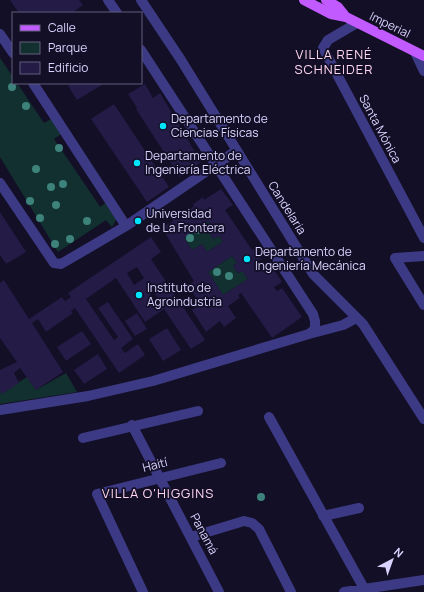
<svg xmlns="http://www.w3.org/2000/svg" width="424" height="592" font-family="Manrope,sans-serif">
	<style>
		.green { fill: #12302f }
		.building { fill: #241b47; fill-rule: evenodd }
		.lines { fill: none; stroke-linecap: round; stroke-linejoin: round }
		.minor { stroke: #3d3a85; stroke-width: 10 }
		.major { stroke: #c25bff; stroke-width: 10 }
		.tree { fill: #3d827b }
		.poi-dot { fill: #00e5ff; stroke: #130f26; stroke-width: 1.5 }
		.labels { text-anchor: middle; stroke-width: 3.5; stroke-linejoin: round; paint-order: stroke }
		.street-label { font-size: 12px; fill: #d9d4ff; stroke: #130f26 }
		.poi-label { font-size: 12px; fill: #d9d4ff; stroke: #130f26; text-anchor: start }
		.neighbourhood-label { font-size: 13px; letter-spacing: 1px; fill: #ffd6f0; stroke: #130f26 }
	</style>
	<rect width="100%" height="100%" fill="#130f26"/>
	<!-- green -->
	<path class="green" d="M0,58L13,77V83H17L44,123L51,119L61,134L54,139L99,205L100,207L107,202L116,220L112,227L106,220L58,252L0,157Z
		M208,221L212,226L207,230L213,239L219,236L223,242L207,252L202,244L192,250L184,238Z
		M232,256L237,263L233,266L238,273L242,271L248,279L223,295L208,272Z
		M66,373L77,392L0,404V390L2,393L27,377L36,390Z"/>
	<!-- building -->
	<path class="building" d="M10,0H79L83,5L72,13H19Z
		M73,83H105L77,100L68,86Z
		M145,84L153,98L160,93L201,162L180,177L136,109L137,108L128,94Z
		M114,104L169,187L147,202L91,119Z
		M221,189L233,205L225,210L252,250L254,249L261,259L258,261L262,266L269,262L282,282L274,287L277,291L282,288L302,317L272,338L241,293L238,295L240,298L228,306L236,318L224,327L220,321L206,332L192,310L200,304L188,285L194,281L162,228L173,221L171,218L178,213L180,216L194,206L193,204L199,200L203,197L204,200ZM208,221L212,226L207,230L213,239L219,236L223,242L207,252L202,244L192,250L184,238ZM232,256L237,263L233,266L238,273L242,271L248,279L223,295L208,272Z
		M0,212L26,252L6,264L0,255Z
		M151,237L161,252L151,259L205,340L191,349L164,309L145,322L116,278L86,299L114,340L118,337L98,308L108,302L133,339L121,348L125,353L138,344L145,355L119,373L75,308L71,311L73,313L46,332L38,319L32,323L63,372L36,390L20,368L14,373L19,383L2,394L0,390V370L17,362L0,338V283L4,280L29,319L62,297L65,301L71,297L68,293ZM137,267L144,278L134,285L127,273ZM151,288L161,302L157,304L148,291Z
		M137,313L147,329L135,336L125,321Z
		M167,328L181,350L163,361L149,339Z
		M82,331L91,344L66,361L57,347Z
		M98,354L107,369L84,384L74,370Z"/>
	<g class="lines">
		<!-- minor -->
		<path class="minor" d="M108,0L117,13
			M141,0L181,60L313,274L363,324L424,419
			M357,23L328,40L323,48L424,238
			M0,34L13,53
			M415,52L424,71
			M33,83L126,226
			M0,183L54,263L61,264L126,226L236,151
			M424,256L395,258L424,305
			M309,334L343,325L356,318
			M0,410L88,396L153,381L309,334L315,329V321L313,314L141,50
			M269,417L366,592
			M132,425L219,592
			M83,438L198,411
			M323,516L359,508
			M191,537L244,521L252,523L259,529L291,592
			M143,592L97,494L221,463
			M344,592L424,580"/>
		<!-- major -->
		<path class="major" d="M304,0L331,14L346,17L424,56
			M326,0L338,7L346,17"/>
	</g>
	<!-- trees -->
	<g class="tree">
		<circle cx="12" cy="87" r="4"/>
		<circle cx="26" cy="106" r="4"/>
		<circle cx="59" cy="148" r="4"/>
		<circle cx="36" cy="169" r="4"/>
		<circle cx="63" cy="184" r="4"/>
		<circle cx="51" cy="187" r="4"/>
		<circle cx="30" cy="201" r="4"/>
		<circle cx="56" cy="205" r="4"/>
		<circle cx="40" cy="218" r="4"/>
		<circle cx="87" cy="221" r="4"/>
		<circle cx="206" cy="228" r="4"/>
		<circle cx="197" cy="230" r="4"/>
		<circle cx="190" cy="238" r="4"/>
		<circle cx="70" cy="239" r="4"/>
		<circle cx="55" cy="244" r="4"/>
		<circle cx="217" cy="272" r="4"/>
		<circle cx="229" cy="276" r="4"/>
		<circle cx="261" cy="497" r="4"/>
	</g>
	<!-- markers -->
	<g class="poi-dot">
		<circle cx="163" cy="126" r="4"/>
		<circle cx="137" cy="163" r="4"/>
		<circle cx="138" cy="221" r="4"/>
		<circle cx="247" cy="259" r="4"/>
		<circle cx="139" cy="295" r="4"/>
	</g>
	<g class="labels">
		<!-- street labels -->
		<g class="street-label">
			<text transform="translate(390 25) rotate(26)" y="4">Imperial</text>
			<text transform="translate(380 129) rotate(62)" y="4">Santa Mónica</text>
			<text transform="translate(287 208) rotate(58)" y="4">Candelaria</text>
			<text transform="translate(155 465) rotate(-14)" y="4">Haití</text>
			<text transform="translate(204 534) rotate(62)" y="4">Panamá</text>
		</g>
		<!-- poi labels -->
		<g class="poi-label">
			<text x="171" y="123">Departamento de<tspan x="171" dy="14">Ciencias Físicas</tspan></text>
			<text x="145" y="160">Departamento de<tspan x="145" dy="14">Ingeniería Eléctrica</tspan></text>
			<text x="146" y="218">Universidad<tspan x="146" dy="14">de La Frontera</tspan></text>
			<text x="255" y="256">Departamento de<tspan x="255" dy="14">Ingeniería Mecánica</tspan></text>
			<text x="147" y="292">Instituto de<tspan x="147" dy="14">Agroindustria</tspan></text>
		</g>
		<!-- neighbourhood labels -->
		<g class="neighbourhood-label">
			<text x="334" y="59">VILLA RENÉ<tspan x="334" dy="15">SCHNEIDER</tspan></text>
			<text x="158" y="498">VILLA O'HIGGINS</text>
		</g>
	</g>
	<!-- legend -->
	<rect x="12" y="12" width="130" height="72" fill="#130f26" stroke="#625e7d"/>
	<rect x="20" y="25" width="20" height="6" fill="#c25bff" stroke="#625e7d"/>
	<text x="48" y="32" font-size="12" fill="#d9d4ff">Calle</text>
	<rect x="20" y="42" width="20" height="12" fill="#12302f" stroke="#625e7d"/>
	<text x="48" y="52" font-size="12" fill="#d9d4ff">Parque</text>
	<rect x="20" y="62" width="20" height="12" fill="#241b47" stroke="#625e7d"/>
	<text x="48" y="72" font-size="12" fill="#d9d4ff">Edificio</text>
	<!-- north arrow -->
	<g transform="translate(392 560) rotate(41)" stroke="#130f26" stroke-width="3" paint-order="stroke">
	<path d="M0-3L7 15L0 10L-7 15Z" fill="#d9d4ff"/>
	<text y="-6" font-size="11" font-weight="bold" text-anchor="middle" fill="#d9d4ff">N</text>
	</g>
</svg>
